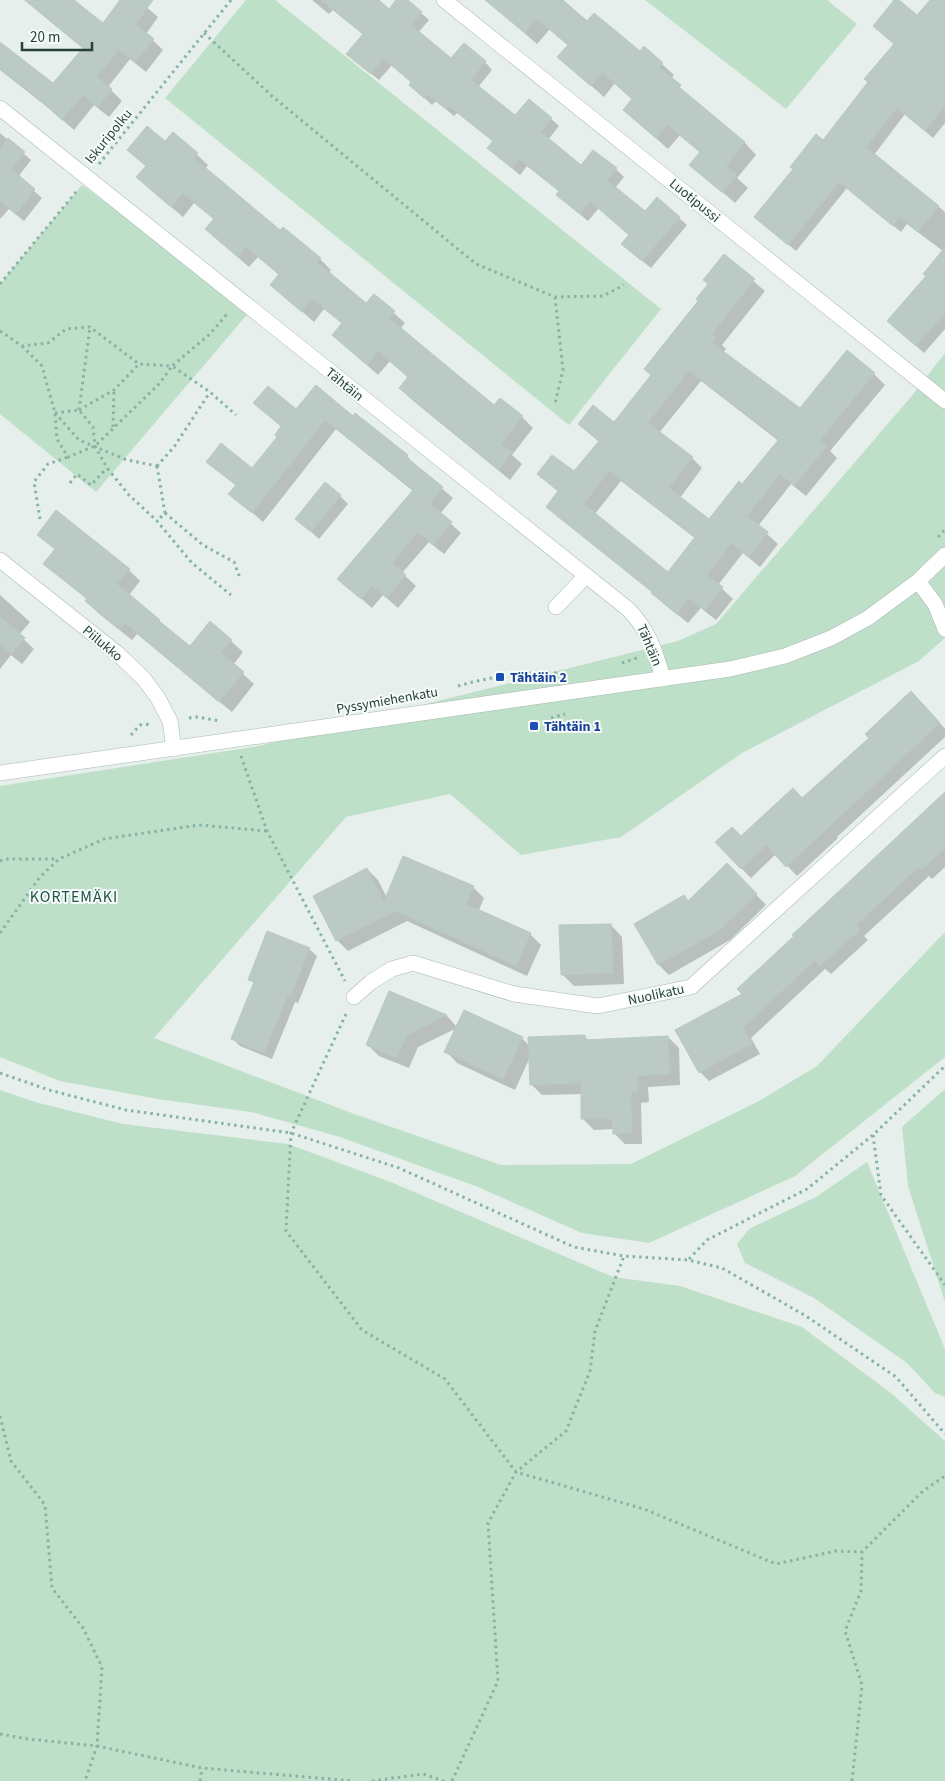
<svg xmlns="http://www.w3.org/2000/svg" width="945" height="1781" font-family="'Source Sans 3',sans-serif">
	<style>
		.green { fill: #bfe0c8 }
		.shadow { fill: #0003; fill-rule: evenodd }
		.building { fill: #bbcac4; stroke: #b8c9c2; fill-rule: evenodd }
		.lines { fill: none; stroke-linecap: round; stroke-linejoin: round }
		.minor-casing { stroke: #a8b8b2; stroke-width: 16 }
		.path { stroke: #86b3a5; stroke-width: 3; stroke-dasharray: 2.5 4; stroke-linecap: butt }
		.minor { stroke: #fff; stroke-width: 15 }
		.transit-dot { fill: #1a4fb4; stroke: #f7fbf9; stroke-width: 2 }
		.labels { text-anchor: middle; stroke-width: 4; stroke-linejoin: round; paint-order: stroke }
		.street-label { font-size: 14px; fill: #24423a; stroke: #f7fbf9 }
		.transit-label { font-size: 14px; font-weight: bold; fill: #164399; stroke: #f7fbf9; text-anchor: start }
		.quarter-label { font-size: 16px; letter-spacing: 1px; fill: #1f5548; stroke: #f7fbf9 }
	</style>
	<rect width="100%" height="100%" fill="#e6efeb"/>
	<!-- green -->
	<path class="green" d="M246,0H275L661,309L569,425L165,98Z
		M645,0H827L857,24L786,109Z
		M82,185L251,310L96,492L0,414V284Z
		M945,353V638L919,661L742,753L621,837L521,855L450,794L346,817L154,1038L357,1115L501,1165L631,1164L759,1101L817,1066L945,932V1057L795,1176L649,1243L582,1233L478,1187L340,1137L251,1112L158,1099L60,1081L0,1057V786L259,746L678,641L716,624L910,398Z
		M945,1089V1302L908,1186L902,1127Z
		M0,1090L35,1102L123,1124L288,1144L393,1183L613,1277L680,1286L802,1327L891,1393L945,1441V1781H0Z
		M867,1162L945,1349V1397L935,1393L907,1363L814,1298L745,1263L737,1244L749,1229L816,1197Z"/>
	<!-- shadow -->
	<path class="shadow" d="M24,0H74V1L103,25L122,0H138L158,17L146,34L163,50L146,72L130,59L108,87L122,101L109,117L94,105L74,130L51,110L0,70V43L53,84L84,49Z
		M312,0H377L389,10L398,0H406L429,20L418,33L451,60L485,62L492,70L478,87L516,117L551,119L559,126L548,140L581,167L616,169L624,177L615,188L646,213L679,218L687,225L651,268L631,252V235L599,208L588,221L557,195L560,192L527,166L520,175L488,148L494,142L457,113L454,116L436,101L432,105L418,92L412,82L392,65L379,80L356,61L364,35L333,10L329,14Z
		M498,0H561L587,23L662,64L674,75L671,78L690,99L745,143L756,155L737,178L748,188L735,203L691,165L701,153L680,135L668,149L624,110L633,99L615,83L604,97L559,57L569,46L550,29L537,44L493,6Z
		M896,0L917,17L932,0H945V123L933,138L905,114L874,155L945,212V329L924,353L896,328L943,251L907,224L901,232L847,188L796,251L763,224L823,141L870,83L895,45Z
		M0,133L31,160L18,177L42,198L24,221L9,209L0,219Z
		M173,133L208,165L205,169L280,232L320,259L331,270L328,273L366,304L374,295L405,323L400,329L495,406L522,417L533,428L512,455L522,464L510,480L411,399L400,388L409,378L390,361L378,375L333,335L343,324L324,309L314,322L271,284L279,275L258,257L249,267L218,240L207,229L215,220L194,203L183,217L149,188L165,143Z
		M724,256L765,291L722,345L726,349L723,352L800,410L874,374L885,385L830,451L837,458L806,496L791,484L758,526L778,544L760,567L743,553L718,585L733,599L716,620L701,608L688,623L664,604L653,593L558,517L547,507L559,492L538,474L574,473L599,442L580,424L614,423L652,376L700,301ZM701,381L779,441L743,486L710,521L680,498L702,468L692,458L659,433ZM621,481L696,539L668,574L595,514Z
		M255,403L296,411L353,418L407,456L417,467L453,498L440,514L461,533L444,554L429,542L402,573L416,586L398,608L383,595L372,608L339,579L413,491L336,429L263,522L230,494L237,486L208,462L252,470L279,437L282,427Z
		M340,496L348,504L319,539L297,519Z
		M38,534L129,570L140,581L129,595L190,648L231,641L243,652L233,665L254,684L232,712L137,634L132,640L98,613L87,601L88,600L57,575L45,564L56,550Z
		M0,595L30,622L19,635L34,649L22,664L11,655L0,669Z
		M921,702L945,729V737L837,837L838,838L797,876L776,854L751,878L741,868V838L803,800L871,738Z
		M945,802V867L932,879L929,876L864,936L868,940L831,974L825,969L751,1038L760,1054L709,1081L700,1072L744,994Z
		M367,869L378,880L387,898L473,887L484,898L479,910L530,934L541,945L527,976L407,921L348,951L337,940Z
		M737,875L766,905L730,940L669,975L659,965L636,924L684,897L689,901Z
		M611,925L622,937L624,984L574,986L562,974Z
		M309,949L317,956L298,1003L295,1002L272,1059L240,1046L232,1038L255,984L250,979Z
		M389,992L447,1016L457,1027L522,1038L529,1046L584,1036L589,1041L668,1037L679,1048L680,1085L648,1087L649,1102L641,1103L642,1144H625L614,1133V1129L594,1130L583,1119V1094L542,1095L531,1084L530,1057L515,1090L457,1063L446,1051L457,1028L418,1047L409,1068L379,1056L368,1045Z"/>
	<!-- building -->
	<path class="building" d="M25,0H74L103,23L120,0H153L136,24L154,39L135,62L119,50L97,77L112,89L98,107L83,95L62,120L39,99L0,69V42L53,83L83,48Z
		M321,0H379L389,9L396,0H408L422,12L411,25L451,58L464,43L486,61L471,80L515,115L529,99L552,118L541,132L581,165L593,150L617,168L607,180L645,211L657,197L680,217L642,261L621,244L629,235L590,201L580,214L556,195L559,191L519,159L512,168L487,148L493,141L449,106L446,109L427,94L424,98L409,85L411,82L383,58L371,74L346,54L363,34Z
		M485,0H563L587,21L594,13L640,51L644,46L663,63L659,67L681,85L679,87L745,142L726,166L737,175L723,193L689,165L700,152L667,125L656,138L623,110L632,99L603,73L591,86L557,57L568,45L537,19L525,33Z
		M894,0H899L917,15L930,0H945V106L925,131L897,108L866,147L939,206L918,232L899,217L893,226L839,182L788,245L754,217L793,169L790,167L816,134L823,140L868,82L864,79L894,44L873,26Z
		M147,126L165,141L173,132L198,153L194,158L280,230L283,227L321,258L317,262L366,303L374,294L395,311L389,318L460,377L494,405L500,398L523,416L501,444L512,452L499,470L399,388L408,377L378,351L367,365L332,335L342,323L313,299L302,312L270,285L279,274L246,247L238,257L205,229L214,219L183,193L171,207L136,177L146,166L127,150Z
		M8,138L25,152L11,169L35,189L16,214L0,201V148Z
		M945,247V313L916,346L887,321L926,276L923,274Z
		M724,254L755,279L712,334L716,338L712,343L800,408L847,350L875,373L820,440L827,446L794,486L780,474L747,516L768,532L749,557L732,543L707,575L723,587L705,610L689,598L677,614L651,593L653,592L546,507L558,491L537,474L552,455L574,471L599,441L578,424L593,405L614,422L651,375L644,369L698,301L696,299L708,284L703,280ZM689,371L779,439L742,484L739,481L709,519L669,488L693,457L648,423ZM609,471L695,537L668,572L584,504Z
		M316,385L353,416L355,413L408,455L406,457L443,487L430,504L452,522L433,545L418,532L392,563L406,575L387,598L372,586L361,599L337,579L413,490L325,420L252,513L228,494L236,485L206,462L221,443L252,468L277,437L275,435L281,426L253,403L268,386L296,409Z
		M325,482L341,495L311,532L295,519Z
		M56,510L130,569L117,584L160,620L159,621L190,646L210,621L232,640L221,653L244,672L219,702L125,623L119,629L85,601L87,598L43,564L55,549L37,535Z
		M0,616L25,638L11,654L0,645Z
		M911,691L940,723L786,867L766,845L741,869L715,842L732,827L741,836L793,788L802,798L869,738L865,734Z
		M945,792V849L921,870L919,867L856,925L860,930L820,966L815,960L743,1028L752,1044L699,1073L675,1030L742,994L737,989L794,936L792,935Z
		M403,856L474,886L466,904L531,933L516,966L396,911L336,941L313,896L367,868L384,901Z
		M727,863L757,894L720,930L658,965L634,924L684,895L688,901Z
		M611,924L613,973L561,975L559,925Z
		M267,931L310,948L291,996L288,995L264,1053L231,1039L254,982L248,980Z
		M389,991L447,1015L407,1035L397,1058L366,1045Z
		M464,1010L523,1037L503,1079L444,1052Z
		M585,1035V1040L668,1036L670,1074L637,1076L638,1092H631L632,1133L613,1134L612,1119H581V1083L530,1085L528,1037Z"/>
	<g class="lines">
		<!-- minor casing -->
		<g class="minor-casing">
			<path id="minor" d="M444,0L945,401
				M0,108L628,609C648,629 656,652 663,679
				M0,560L117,653L144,679L158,698L170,721L174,749
				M918,581L935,604L945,629
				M556,607L586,576
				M0,773L730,669L785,656L831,638L868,618L918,581L945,555
				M354,997L371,982L392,969L413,963L514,994L598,1006L691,987L945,756"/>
		</g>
		<!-- path -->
		<path class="path" d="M204,33L272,96L476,264L555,297L603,296L624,285
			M99,164L231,0
			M0,284L76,192
			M555,297L563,370L555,404
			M0,331L22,346L48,343L66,329L90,327L139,364L172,366L210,334L227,314
			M22,346L42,366L55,413L57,439L68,457L95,446L160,383L172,366L210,392L236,415
			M79,410L90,327
			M79,410L114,390L139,364
			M55,413L79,410L93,427L95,446L107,468L129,495L157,521L192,563L231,595
			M55,413L79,440L127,460L157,466
			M113,427L114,390
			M157,466L174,447L210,392
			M157,466L165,513L157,521
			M70,483L77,474L91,485L107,468
			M165,513L203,545L234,562L240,578
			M40,519L34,482L48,464L68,457
			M938,537L945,529
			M622,663L637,658
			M458,686C490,677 524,671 558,673
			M189,718L197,717L220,721
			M551,718L565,714
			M131,735L140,725L151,724
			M241,756L267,831L345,981
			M0,861L5,859H58
			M0,933L40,877L59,859L104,839L199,825L267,831
			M346,1014L291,1133L286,1231L362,1330L445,1379L516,1472L644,1509L776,1564L836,1551L862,1552
			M0,1073L49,1090L126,1110L291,1133L399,1168L574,1247L624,1256L688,1260L722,1268L806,1316L896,1377L945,1434
			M873,1135L881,1195L945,1285
			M689,1259L707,1240L807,1189L873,1135L945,1066
			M0,1416L11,1461L45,1505L52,1588L83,1628L102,1667L97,1746L85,1781
			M0,1734L28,1739L97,1746L202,1768L353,1781
			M200,1781L202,1768
			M372,1781L423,1774L444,1781
			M452,1781L498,1681L488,1523L516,1472L566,1431L590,1371L595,1331L624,1256
			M852,1781L862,1685L845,1631L861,1591L862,1552L923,1491L945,1476"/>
		<!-- minor -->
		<use href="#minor" class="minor"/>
	</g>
	<!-- markers -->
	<g class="transit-dot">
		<rect x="495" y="672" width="10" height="10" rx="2.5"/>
		<rect x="529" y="721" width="10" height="10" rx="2.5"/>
	</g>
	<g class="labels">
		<!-- street labels -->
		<g class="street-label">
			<text transform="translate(108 136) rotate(-51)" y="5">Iskuripolku</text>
			<text transform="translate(695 200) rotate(39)" y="5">Luotipussi</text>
			<text transform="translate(345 384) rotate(39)" y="5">Tähtäin</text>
			<text transform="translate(103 643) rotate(40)" y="5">Piilukko</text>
			<text transform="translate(650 645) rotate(67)" y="5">Tähtäin</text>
			<text transform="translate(387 700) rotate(-10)" y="5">Pyssymiehenkatu</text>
			<text transform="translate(656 994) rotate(-12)" y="5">Nuolikatu</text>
		</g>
		<!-- transit labels -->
		<g class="transit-label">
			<text x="510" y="682">Tähtäin 2</text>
			<text x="544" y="731">Tähtäin 1</text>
		</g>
		<!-- quarter labels -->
		<g class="quarter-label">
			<text x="74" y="902">KORTEMÄKI</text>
		</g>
	</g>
	<!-- scale -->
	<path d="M22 42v8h70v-8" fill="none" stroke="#24423a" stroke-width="2.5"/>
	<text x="30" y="42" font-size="15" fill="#24423a" stroke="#f7fbf9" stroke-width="4" paint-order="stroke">20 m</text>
</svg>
